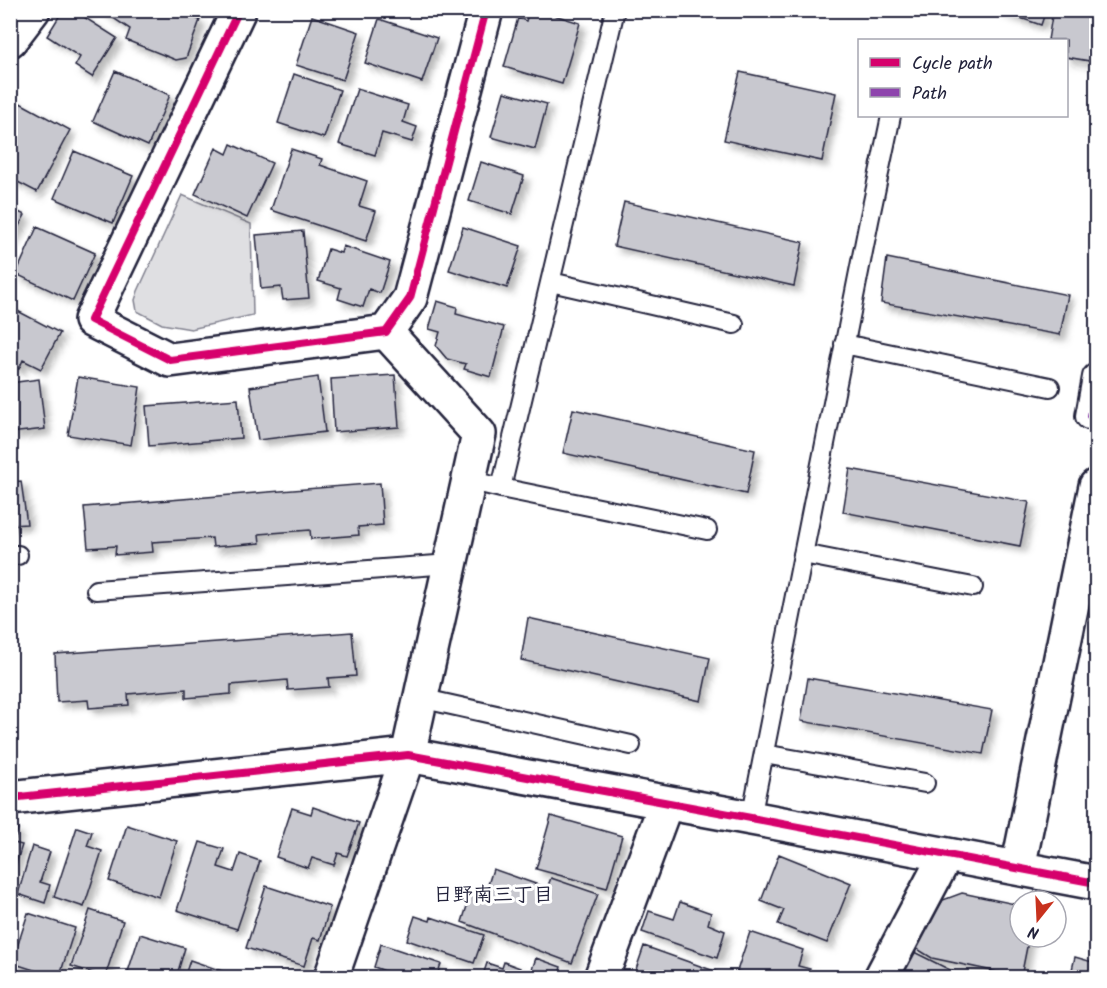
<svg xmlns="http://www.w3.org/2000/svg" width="1107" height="988" font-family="Kalam,'Klee One',sans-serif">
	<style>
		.green { fill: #dfdfe2; stroke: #80808e; stroke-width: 1.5 }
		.building { fill: #c8c8cf; stroke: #22223b; stroke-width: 1.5; filter: url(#shadow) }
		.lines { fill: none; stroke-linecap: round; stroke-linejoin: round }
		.service-casing { stroke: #22223b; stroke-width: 22 }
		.pedestrian-casing { stroke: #22223b; stroke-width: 30 }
		.minor-casing { stroke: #22223b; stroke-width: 38 }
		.service { stroke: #fff; stroke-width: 18 }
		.pedestrian { stroke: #fff; stroke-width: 26 }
		.minor { stroke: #fff; stroke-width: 33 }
		.quiet { stroke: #8e44ad; stroke-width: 6; stroke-dasharray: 12 6; stroke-linecap: butt }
		.cycleway-casing { stroke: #fff; stroke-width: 11 }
		.cycleway { stroke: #d6006c; stroke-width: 8 }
		.labels { text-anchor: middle; stroke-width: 6; stroke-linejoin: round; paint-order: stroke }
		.neighbourhood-label { font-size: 20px; font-weight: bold; fill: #22223b; stroke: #fff }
	</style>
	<defs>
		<filter id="shadow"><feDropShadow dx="5.5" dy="5.5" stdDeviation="3" flood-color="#0004"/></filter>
	</defs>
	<rect width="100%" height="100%" fill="#fff"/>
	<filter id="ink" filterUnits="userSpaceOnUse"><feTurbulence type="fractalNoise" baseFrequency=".0167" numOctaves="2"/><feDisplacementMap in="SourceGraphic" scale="12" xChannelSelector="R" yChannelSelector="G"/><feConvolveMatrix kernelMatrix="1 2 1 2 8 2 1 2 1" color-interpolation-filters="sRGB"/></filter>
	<g filter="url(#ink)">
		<!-- green -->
		<path class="green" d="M182,195L251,224L253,315L191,329L162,324L137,311L135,300L138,291Z"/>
		<!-- building -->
		<path class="building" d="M63,10H73L117,38L92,77L75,66L80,57L47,36Z
			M101,10H176L200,20L186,58L176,60L126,40L130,29Z
			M529,10H538L580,23L562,84L504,67L518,18L526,21Z
			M997,10H1046L1041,25Z
			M1053,10H1077L1096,14V62L1066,57V40H1048Z
			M312,16L359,32L343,80L296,65Z
			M379,19L437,38L422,82L365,63Z
			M115,71L170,95L148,146L93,121Z
			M740,72L836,93L822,161L724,140Z
			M294,74L340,90L324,138L278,123Z
			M357,89L408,105L403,122L417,127L412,142L382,133L375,155L339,144Z
			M504,92L547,104L535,149L491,137Z
			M11,98L70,130L37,192L10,178Z
			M231,144L272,163L247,218L195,194L216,148L227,154Z
			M291,149L322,159L320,165L367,181L359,206L376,211L366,241L271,210Z
			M74,151L133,176L113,223L54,198Z
			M481,162L524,176L512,214L469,201Z
			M624,202L803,242L794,286L614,246Z
			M10,208L25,215L10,242Z
			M37,227L95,253L73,301L16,274Z
			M463,227L521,246L507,288L449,270Z
			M303,231L309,298L283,300L281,287L261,289L256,235Z
			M343,246L390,262L380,293L369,289L363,307L338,299L341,288L318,281L328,249L341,253Z
			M887,258L1068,295L1060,335L881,303Z
			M437,301L457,307L456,314L504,327L491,377L464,369L466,364L447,359L436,346L440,332L429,329Z
			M10,307L60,333L41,369L23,360L19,369L10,365Z
			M395,375L399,427L334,432L331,379Z
			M78,377L140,387L131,445L68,435Z
			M318,377L325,432L258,440L250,387Z
			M39,379L45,429L10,433V383Z
			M238,399L241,438L149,446L146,406Z
			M573,409L755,450L746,494L563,453Z
			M850,469L1029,502L1020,546L843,512Z
			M21,481L27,524L10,525V482Z
			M380,483L383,525L358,527L359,535L311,539L310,530L259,534L260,543L213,547L212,538L152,542L153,552L115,555L116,546L88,548L84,507Z
			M528,618L710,658L701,701L521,660Z
			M352,632L356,676L328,678L329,687L288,690L287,680L231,685V694L186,698V689L128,694L129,705L89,708L88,700L57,702L55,654Z
			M808,678L992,710L983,754L801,721Z
			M313,807L359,823L347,856L338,853L334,865L312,858L308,868L276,857L292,808L311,814Z
			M551,816L622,836L607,888L536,869Z
			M127,825L177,841L159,897L109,881Z
			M10,827L18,829L14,843L22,845L10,883Z
			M77,827L92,832L87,846L102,851L84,907L54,897Z
			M200,842L224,849L218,867L234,872L240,854L260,861L237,929L177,910Z
			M32,846L50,852L40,882L50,885L45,903L18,894Z
			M779,854L851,883L827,943L778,924L784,910L761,901Z
			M493,869L547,888L551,878L598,894L572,963L462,922L472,890L485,894Z
			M266,886L330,907L320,940L313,938L304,966L246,948Z
			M962,893L1020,905V937H1029L1021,977L932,958L914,947L943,900Z
			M680,902L711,913L708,924L725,931L717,958L642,932L649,911L674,919Z
			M90,910L123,921L105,977L71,966Z
			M28,913L75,928L59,978L12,963Z
			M415,916L430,921L431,917L484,935L474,963L407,940Z
			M750,932L803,950L798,966L810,969L807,978H757L737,971Z
			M140,934L185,948L176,978H126Z
			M381,944L441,964L436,978H395L396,975L374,967Z
			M644,946L717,972L715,978H633Z
			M910,950L966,978H896Z
			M1075,957L1096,963V978H1070Z
			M536,958L561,967L558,978H529Z
			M190,960L222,971L220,978H184Z
			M504,962L520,968L517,978H482L487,963L502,968Z"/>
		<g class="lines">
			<!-- service casing -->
			<g class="service-casing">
				<path id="service" d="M551,282L734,324
					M844,344L1050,387
					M468,480L501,488L615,10
					M501,488L707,530
					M803,554L973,587
					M10,555H18
					M96,590L450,564
					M420,698L631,745
					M764,754L925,783
					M751,818L869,221L891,116"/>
			</g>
			<!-- pedestrian casing -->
			<g class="pedestrian-casing">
				<path id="pedestrian" d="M1096,377L1089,416L1096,417"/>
			</g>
			<!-- minor casing -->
			<g class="minor-casing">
				<path id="minor" d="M239,10L91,320L170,360L386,332L410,298L486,10
					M10,40L33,10
					M10,798L408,755L751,818L1096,883
					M1018,868L1096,486
					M331,978L408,755L479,434L386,332
					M601,978L666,803
					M881,978L946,855"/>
			</g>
			<!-- service -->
			<use href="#service" class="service"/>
			<!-- pedestrian -->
			<use href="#pedestrian" class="pedestrian"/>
			<!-- minor -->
			<use href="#minor" class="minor"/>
			<!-- quiet -->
			<path class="quiet" d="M1096,377L1089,416L1096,417"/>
			<!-- cycleway casing -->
			<g class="cycleway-casing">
				<path id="cycleway" d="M239,10L91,320L170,360L386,332L410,298L486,10
					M10,798L408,755L751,818L1096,883"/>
			</g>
			<!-- cycleway -->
			<use href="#cycleway" class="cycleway"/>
		</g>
	</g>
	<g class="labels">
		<!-- neighbourhood labels -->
		<g class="neighbourhood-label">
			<text x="493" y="901">日野南三丁目</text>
		</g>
	</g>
	<!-- margin -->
	<rect width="1107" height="988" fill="none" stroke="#fff" stroke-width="36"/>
	<rect x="18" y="18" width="1071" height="952" fill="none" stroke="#22223b" stroke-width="2" filter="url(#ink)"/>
	<!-- legend -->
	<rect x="858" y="39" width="210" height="78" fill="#ffffff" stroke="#a7a7b1" stroke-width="1.5"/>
	<rect x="870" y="58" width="30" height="9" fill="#d6006c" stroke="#a7a7b1" stroke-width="1.5"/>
	<text x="912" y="69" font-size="18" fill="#22223b">Cycle path</text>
	<rect x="870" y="88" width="30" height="9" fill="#8e44ad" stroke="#a7a7b1" stroke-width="1.5"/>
	<text x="912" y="99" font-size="18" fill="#22223b">Path</text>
	<!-- north arrow -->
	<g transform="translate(1038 919) rotate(198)"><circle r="28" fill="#ffffff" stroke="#a7a7b1" stroke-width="1.5"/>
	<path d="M0-4.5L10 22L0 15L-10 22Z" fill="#c8321e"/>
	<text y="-9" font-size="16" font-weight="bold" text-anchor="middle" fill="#22223b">N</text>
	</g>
</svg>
